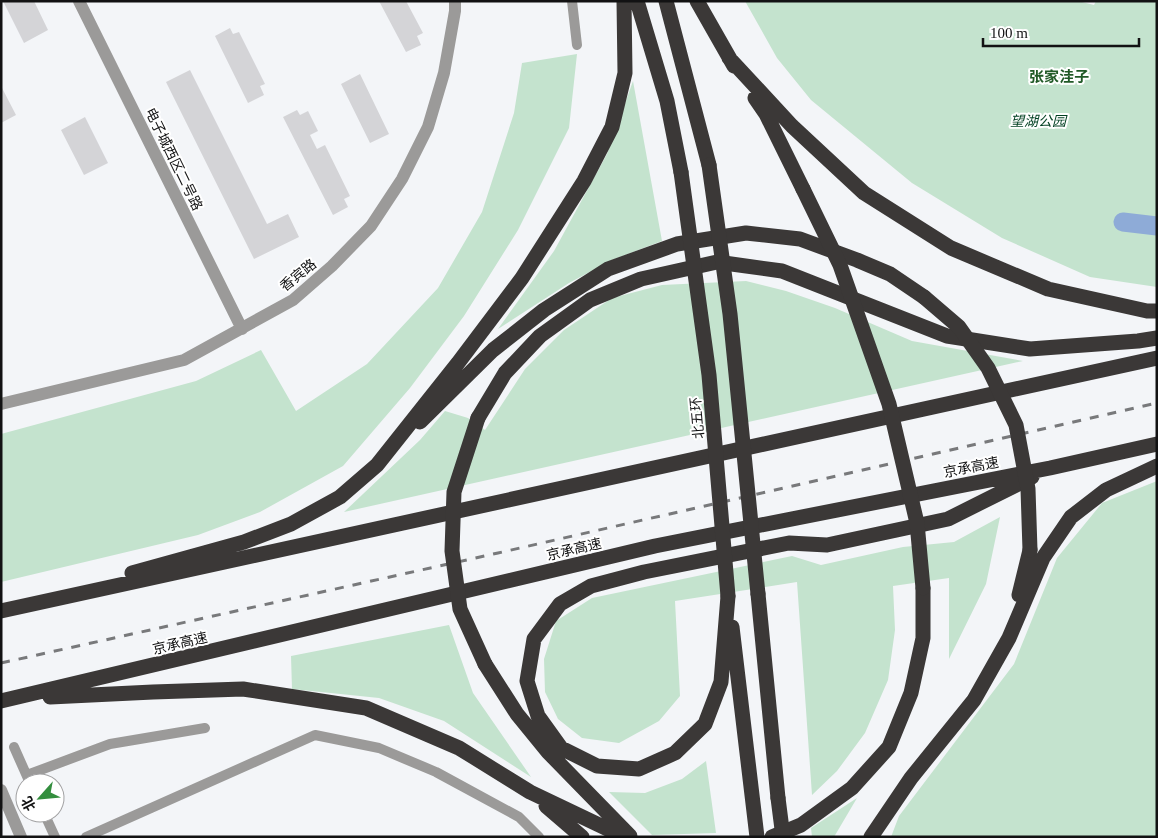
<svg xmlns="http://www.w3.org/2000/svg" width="1158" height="838" font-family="'Times New Roman','Noto Sans SC',serif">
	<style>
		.green { fill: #c4e3ce }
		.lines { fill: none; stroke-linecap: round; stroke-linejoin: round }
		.river { stroke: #8eabd7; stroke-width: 19 }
		.building { fill: #d4d4d7 }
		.minor { stroke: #9b9a99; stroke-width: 10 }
		.tertiary { stroke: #9b9a99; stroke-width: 12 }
		.motorway { stroke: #3b3837; stroke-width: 15 }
		.rail { stroke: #78797b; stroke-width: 3; stroke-dasharray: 9 9; stroke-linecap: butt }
		.motorway-bridge { stroke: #3b3837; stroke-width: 15 }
		.labels { text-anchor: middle; stroke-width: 4; stroke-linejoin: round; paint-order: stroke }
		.park-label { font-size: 14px; font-style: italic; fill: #003f21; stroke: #fff }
		.street-label { font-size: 14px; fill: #121213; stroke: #fff }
		.neighbourhood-label { font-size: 15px; font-weight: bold; fill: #215a27; stroke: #fff }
	</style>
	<rect width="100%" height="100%" fill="#f3f5f8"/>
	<!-- green -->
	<path class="green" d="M745,1H1078L1094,5L1096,1H1157V287L1090,277L1002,238L912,183L811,100L777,58Z
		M577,54L569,128L518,230L464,316L410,388L343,466L260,512L198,535L1,582V434L196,381L261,350L296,411L367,364L438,288L482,212L514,113L522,63Z
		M633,81L662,241L612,260L569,283L498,329L554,251L607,154Z
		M746,281L786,291L835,308L912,341L1023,361L344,512L420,440L445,411L468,418L485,430L525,369L564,330L612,298L662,285Z
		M1157,481V837H891L899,816L1014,664L1057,558L1102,503Z
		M1000,517L986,584L949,659V578L893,586L895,630L888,680L865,733L837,771L812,795L797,582L675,601L680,696L659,721L619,743L582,738L558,719L545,692L544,659L556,621L592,598L792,556L821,565L903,547L954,542Z
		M449,625L473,693L531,777L444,721L379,698L292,689L291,656Z
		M706,761L716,833L652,835L609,792L645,793L682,779Z
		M857,798L834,837H812L811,828Z"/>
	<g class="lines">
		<!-- river -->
		<path class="river" d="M1123,222L1157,226"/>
	</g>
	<!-- building -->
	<path class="building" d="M3,1H34L48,30L24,43Z
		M379,1H406L423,33L417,36L421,45L406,52Z
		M230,28L233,34L239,32L265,84L260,86L264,95L248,103L215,36Z
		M190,70L267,224L288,214L299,237L254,259L166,82Z
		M360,74L389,134L370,143L341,84Z
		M1,86L16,115L1,123Z
		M297,110L300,115L308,111L318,131L310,135L317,149L325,145L350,196L344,199L348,207L333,215L283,117Z
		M85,117L108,163L84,175L61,130Z"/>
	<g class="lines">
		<!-- minor -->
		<path class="minor" d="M572,1L577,45
			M14,747L30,783
			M27,775L110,744L205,728
			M44,813L55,837
			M86,837L315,735L379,748L436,772L519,817L539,837"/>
		<!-- tertiary -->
		<path class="tertiary" d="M79,1L242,329
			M1,404L184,360L293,300L332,266L371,226L402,179L428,127L444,73L455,11V1
			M1,790L21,837"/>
		<!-- motorway -->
		<path class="motorway" d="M637,1L667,101L681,172
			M666,1L709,165
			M697,1L734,66
			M729,58L792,126L864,193L951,248L1048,289L1147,311H1157
			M755,98L766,114L803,189
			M478,418L505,373L540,336L590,300L641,279L717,262L782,271L947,336L1030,349L1138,341L1157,338
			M420,422L493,350L544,310L608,269L677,244L746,233L800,239L857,260L890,274L924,297
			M132,573L244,542L291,524L340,497L377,465L458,363L522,278L584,181L612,127L625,73L624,1
			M758,594L778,798
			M1019,595L1030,550
			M728,596L721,682L705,724L675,753L639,769L597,766L561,748L538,716L527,681L534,639L560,604L591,586L644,572L789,543L827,545L948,519L1032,477
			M1,611L1157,358
			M732,627L757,837
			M485,664L517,714L548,752L630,836
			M50,697L153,692L243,689L366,708L459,748L530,792L616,833L627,837
			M1,701L655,546L1050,468L1157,444
			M546,806L582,837
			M772,837L801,825L852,788L889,747L911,693L923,638V588
			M871,837L911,778L974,700L1009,638L1043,558L1071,517L1106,490L1157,466"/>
		<!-- rail -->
		<path class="rail" d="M1,663L498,553L1157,403"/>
		<!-- motorway-bridge -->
		<path class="motorway-bridge" d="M709,165L730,314L758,594
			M681,172L709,375L728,596
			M803,189L840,265L889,404L917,523L923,588
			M924,297L959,327L988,368L1016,425L1028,489L1030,550
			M478,418L454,492L452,551L460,609L485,664
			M778,798L783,837"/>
	</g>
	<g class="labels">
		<!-- park labels -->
		<g class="park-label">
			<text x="1038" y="126">望湖公园</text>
		</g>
		<!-- street labels -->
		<g class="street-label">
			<text transform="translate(174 159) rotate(64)" y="5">电子城西区二号路</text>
			<text transform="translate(298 275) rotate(-39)" y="5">香宾路</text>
			<text transform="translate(697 418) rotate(-95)" y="5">北五环</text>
			<text transform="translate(971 467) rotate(-11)" y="5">京承高速</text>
			<text transform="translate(574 549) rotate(-13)" y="5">京承高速</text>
			<text transform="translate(180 643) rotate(-13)" y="5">京承高速</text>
		</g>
		<!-- neighbourhood labels -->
		<g class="neighbourhood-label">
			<text x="1059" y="82">张家洼子</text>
		</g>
	</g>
	<!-- border -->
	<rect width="1158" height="838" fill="none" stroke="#121213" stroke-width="5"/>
	<!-- north arrow -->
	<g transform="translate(40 798) rotate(243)"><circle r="24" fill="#ffffff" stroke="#a0a0a1"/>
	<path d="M0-4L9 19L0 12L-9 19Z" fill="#338e3e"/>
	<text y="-8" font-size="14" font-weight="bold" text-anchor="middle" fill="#121213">北</text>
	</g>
	<!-- scale -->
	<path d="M983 38v8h156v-8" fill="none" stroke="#121213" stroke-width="2.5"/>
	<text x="990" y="38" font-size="15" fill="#121213" stroke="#ffffff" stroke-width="4" paint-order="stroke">100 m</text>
</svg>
